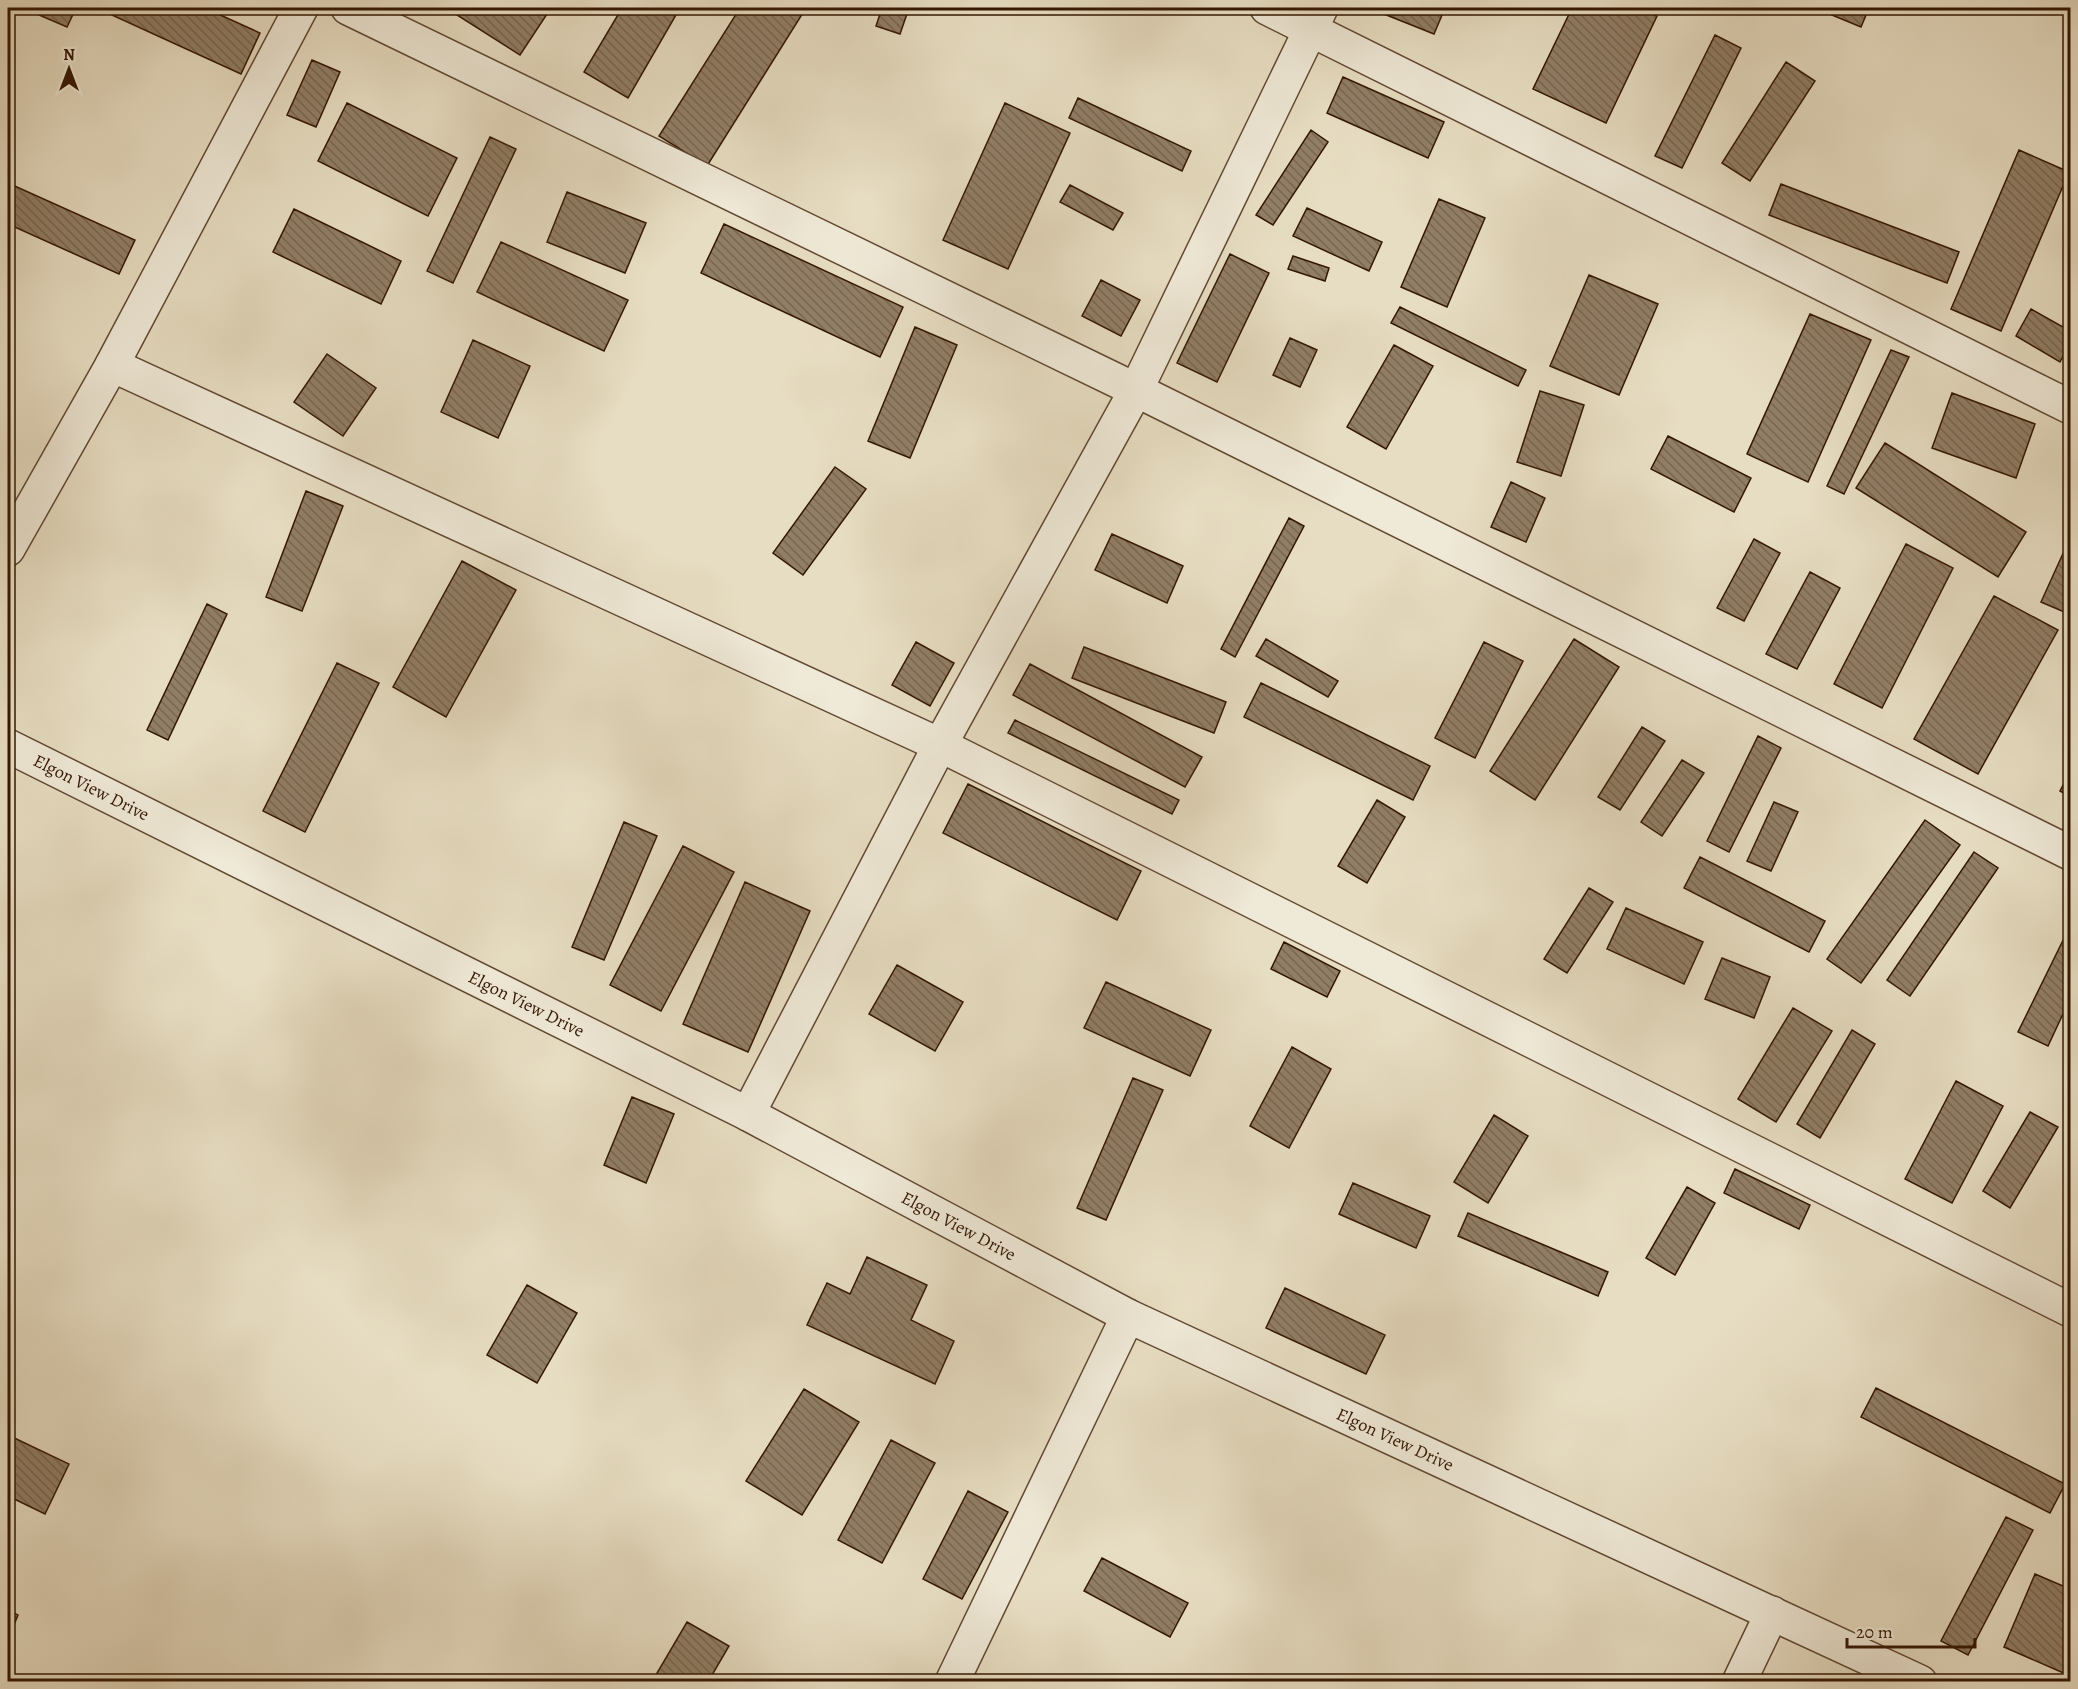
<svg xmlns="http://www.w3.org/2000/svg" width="2078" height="1689" font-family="Alegreya,serif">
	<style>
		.building { fill: url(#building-back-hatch); stroke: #341702; stroke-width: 1.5 }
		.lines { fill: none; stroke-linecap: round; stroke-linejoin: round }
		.minor-casing { stroke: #614832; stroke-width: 36 }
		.minor { stroke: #efe9d7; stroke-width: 33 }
		.labels { text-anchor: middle; stroke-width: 4.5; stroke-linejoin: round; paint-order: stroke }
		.street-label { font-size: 18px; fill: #341702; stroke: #efe9d7 }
	</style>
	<defs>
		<pattern id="building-back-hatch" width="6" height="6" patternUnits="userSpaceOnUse" patternTransform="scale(1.5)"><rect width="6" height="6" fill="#917e66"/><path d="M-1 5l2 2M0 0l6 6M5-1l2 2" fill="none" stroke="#776652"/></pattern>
	</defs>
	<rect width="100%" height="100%" fill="#e7ddc2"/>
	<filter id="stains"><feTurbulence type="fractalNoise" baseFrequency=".00333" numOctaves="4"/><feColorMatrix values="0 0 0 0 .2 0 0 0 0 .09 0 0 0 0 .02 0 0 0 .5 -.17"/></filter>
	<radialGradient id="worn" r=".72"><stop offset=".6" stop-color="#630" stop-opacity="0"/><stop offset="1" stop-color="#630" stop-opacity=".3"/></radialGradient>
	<!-- building -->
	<path class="building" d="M23,8H76L67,27Z
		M103,8H205L260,33L241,74L101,10Z
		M446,8H551L520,55Z
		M622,8H680L628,98L584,72Z
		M740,8H806L707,166L659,136Z
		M882,8H909L900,34L876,26Z
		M1387,8H1445L1434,34L1384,14Z
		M1572,8H1639L1657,16L1606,123L1533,89Z
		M1815,8H1869L1861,27Z
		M1715,35L1741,48L1682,168L1655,156Z
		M312,60L340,72L316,127L287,115Z
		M1786,62L1815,81L1750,181L1722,163Z
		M1343,77L1444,122L1428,158L1327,113Z
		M1078,98L1191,151L1182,171L1069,118Z
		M347,103L457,158L428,216L318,161Z
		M1005,103L1070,133L1008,269L943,240Z
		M1311,130L1328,142L1273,225L1256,215Z
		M490,137L516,149L453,283L427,271Z
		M2019,150L2069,172L2001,331L1951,309Z
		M8,183L135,240L119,274L8,224Z
		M1781,184L1959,252L1947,283L1769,215Z
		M1070,185L1123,213L1113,230L1060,202Z
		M567,192L646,223L625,273L547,242Z
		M1439,199L1485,218L1447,307L1401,287Z
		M1307,208L1382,242L1369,271L1293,236Z
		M294,209L401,261L381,304L273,252Z
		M724,224L903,307L880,357L701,273Z
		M501,242L628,300L604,351L477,292Z
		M1230,254L1269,273L1217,382L1177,363Z
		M1293,256L1329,268L1325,281L1288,269Z
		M1589,275L1658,304L1619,395L1550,366Z
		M1101,280L1140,300L1121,336L1082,316Z
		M1400,307L1526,370L1518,386L1391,323Z
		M2031,309L2070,331V343L2060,362L2016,336Z
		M1810,314L1871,340L1808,482L1747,454Z
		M915,327L957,345L910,458L868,441Z
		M1290,338L1317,350L1300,387L1273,375Z
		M473,340L530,366L498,438L441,412Z
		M1394,345L1433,366L1386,449L1347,427Z
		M1891,350L1909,357L1844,494L1827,486Z
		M327,354L376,388L343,436L294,402Z
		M1540,391L1584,405L1561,476L1517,462Z
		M1952,393L2035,424L2016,478L1932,448Z
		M1668,436L1751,478L1734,512L1651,469Z
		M1885,443L2026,532L1998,577L1856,488Z
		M835,467L866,489L803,575L773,553Z
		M1511,482L1545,498L1526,542L1491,527Z
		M306,491L343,506L302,611L266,597Z
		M1289,518L1304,526L1235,657L1221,649Z
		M1112,534L1183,566L1167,603L1095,570Z
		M2070,538V611L2069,614L2041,602Z
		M1754,539L1780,553L1744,621L1717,608Z
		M1906,544L1953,568L1882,708L1834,684Z
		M462,561L516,590L446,717L393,687Z
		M1810,572L1840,588L1797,669L1766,654Z
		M1994,596L2058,630L1978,774L1914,739Z
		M207,604L227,614L168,740L147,730Z
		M1266,639L1338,681L1328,697L1256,656Z
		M1574,639L1619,667L1535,800L1490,771Z
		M916,642L954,663L930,706L892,685Z
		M1484,642L1523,661L1475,758L1435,738Z
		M1084,647L1226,702L1214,733L1072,678Z
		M337,663L379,683L305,832L263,811Z
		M1030,664L1202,757L1185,787L1013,695Z
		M1261,683L1430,766L1413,800L1244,717Z
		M1015,720L1179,800L1172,814L1008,733Z
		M1642,727L1665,741L1620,810L1598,797Z
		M1758,736L1781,748L1729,852L1707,841Z
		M1682,760L1704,773L1662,836L1641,822Z
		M2070,772V797L2060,791Z
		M968,784L1141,871L1117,920L943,833Z
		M1377,800L1405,817L1367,883L1338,866Z
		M1774,802L1798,812L1771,871L1747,861Z
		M1925,820L1960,845L1861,983L1827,959Z
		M624,822L657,836L604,960L572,947Z
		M683,846L734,872L661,1011L610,985Z
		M1974,852L1998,868L1910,996L1887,980Z
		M1700,857L1825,921L1809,952L1684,888Z
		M745,882L810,911L748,1052L683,1024Z
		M1589,888L1613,902L1567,973L1544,959Z
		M1626,908L1703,942L1684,984L1607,949Z
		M2070,926V999L2048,1046L2018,1032Z
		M1284,942L1340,971L1327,997L1271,969Z
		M1722,958L1770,977L1754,1018L1705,999Z
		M897,965L963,1002L935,1051L869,1014Z
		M1106,982L1211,1030L1190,1076L1084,1028Z
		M1793,1008L1832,1031L1776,1122L1738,1099Z
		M1852,1030L1875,1044L1820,1138L1797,1124Z
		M1292,1047L1331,1069L1289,1148L1250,1126Z
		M1133,1078L1163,1090L1106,1220L1077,1208Z
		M1956,1081L2003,1106L1952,1203L1905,1179Z
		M632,1097L674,1114L646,1183L604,1165Z
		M2030,1112L2058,1127L2010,1208L1983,1191Z
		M1494,1115L1528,1136L1488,1203L1454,1182Z
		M1735,1169L1810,1205L1799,1229L1724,1193Z
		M1353,1183L1430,1216L1416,1248L1339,1214Z
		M1687,1187L1715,1203L1675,1275L1646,1258Z
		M1468,1213L1608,1272L1598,1296L1458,1236Z
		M867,1257L927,1285L911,1320L954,1341L935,1384L807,1325L827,1283L850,1294Z
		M527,1285L577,1313L537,1383L487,1355Z
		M1285,1288L1385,1335L1366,1374L1266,1328Z
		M1876,1388L2065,1484L2050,1513L1861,1417Z
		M804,1389L859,1422L802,1515L746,1481Z
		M8,1435L69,1464L45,1514L8,1496Z
		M891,1440L935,1463L882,1563L838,1540Z
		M968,1491L1008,1512L962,1599L923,1579Z
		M2006,1517L2033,1530L1968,1655L1941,1641Z
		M1102,1558L1188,1603L1170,1637L1084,1591Z
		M2035,1574L2070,1589V1670L2068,1675L2004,1647Z
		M8,1610L18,1615L8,1639Z
		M687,1622L729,1646L708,1682H655L653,1680Z"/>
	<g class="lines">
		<!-- minor casing -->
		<g class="minor-casing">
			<g id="minor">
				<path d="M348,8L1136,390L2070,853"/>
				<path d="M1267,8L2070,407"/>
				<path d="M112,365L940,745L2070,1310"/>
				<path d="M8,549L112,365L301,8"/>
				<path id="s1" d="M8,746L748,1114L1128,1316L1920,1682"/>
				<path d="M748,1114L940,745L1136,390L1321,8"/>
				<path d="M952,1682L1128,1316"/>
				<path d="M1739,1682L1772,1613"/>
			</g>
		</g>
		<!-- minor -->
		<use href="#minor" class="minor"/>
	</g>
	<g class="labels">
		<!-- street labels -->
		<g class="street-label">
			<text dy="6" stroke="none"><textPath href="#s1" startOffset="93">Elgon View Drive</textPath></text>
			<text dy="6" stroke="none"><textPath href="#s1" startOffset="579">Elgon View Drive</textPath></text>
			<text dy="6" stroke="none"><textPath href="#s1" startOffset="1065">Elgon View Drive</textPath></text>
			<text dy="6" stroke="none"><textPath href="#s1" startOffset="1551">Elgon View Drive</textPath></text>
		</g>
	</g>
	<!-- margin -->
	<rect width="2078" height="1689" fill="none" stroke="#e7ddc2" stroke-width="30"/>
	<rect x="9" y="9" width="2060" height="1671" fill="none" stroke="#341702" stroke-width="3"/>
	<rect x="15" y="15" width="2048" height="1659" fill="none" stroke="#341702" stroke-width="1.5"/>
	<!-- north arrow -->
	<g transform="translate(69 69)" stroke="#efe9d7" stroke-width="4.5" paint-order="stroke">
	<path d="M0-4.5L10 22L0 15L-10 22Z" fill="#341702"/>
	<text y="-9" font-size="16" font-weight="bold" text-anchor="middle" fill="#341702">N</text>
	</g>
	<!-- scale -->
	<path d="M1847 1638v9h128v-9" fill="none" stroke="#341702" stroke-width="3"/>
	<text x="1856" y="1638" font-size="18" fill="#341702" stroke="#efe9d7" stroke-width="4.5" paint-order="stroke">20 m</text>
	<rect width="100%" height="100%" filter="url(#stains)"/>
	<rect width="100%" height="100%" fill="url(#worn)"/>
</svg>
